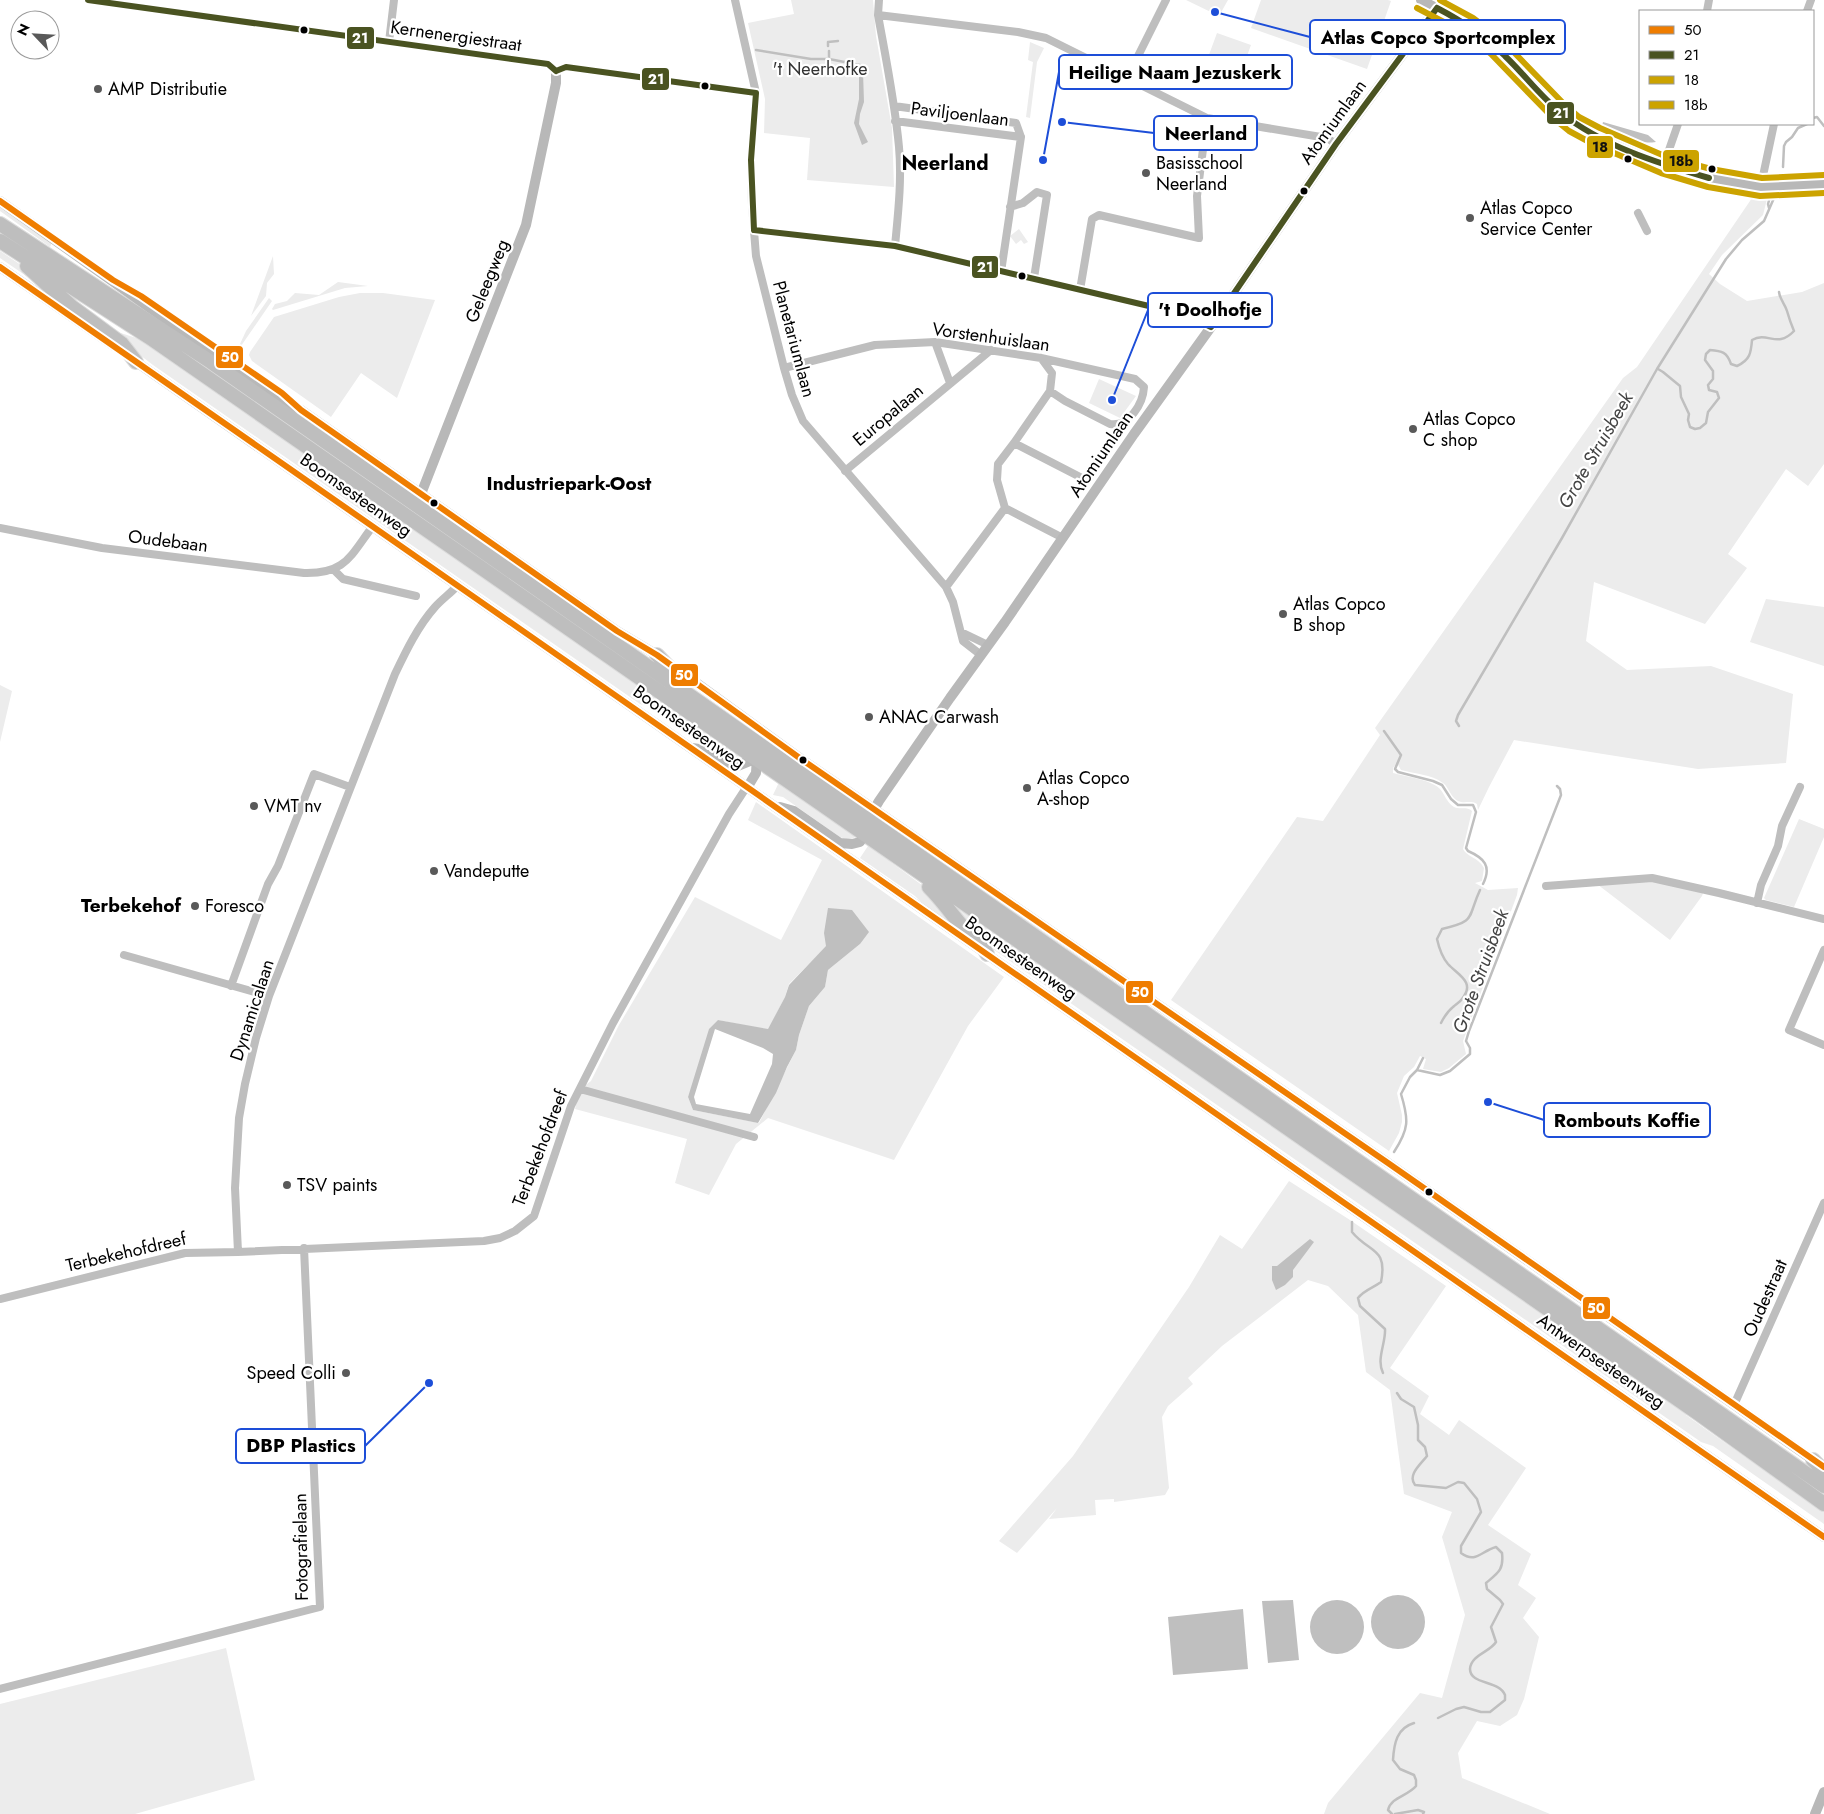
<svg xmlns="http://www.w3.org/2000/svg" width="1824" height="1814" font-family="Jost,sans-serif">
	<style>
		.green { fill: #ececec; fill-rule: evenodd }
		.water { fill: #bfbfbf; fill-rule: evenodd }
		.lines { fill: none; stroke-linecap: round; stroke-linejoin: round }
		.stream { stroke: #bfbfbf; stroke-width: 2.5 }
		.highway-casing { stroke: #dbdbdb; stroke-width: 16 }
		.street { stroke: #bebebe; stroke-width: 8 }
		.secondary { stroke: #b8b8b8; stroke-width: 10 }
		.highway { stroke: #bebebe; stroke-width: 14 }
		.bus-1-casing { stroke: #fff; stroke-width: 10 }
		.bus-2-casing { stroke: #fff; stroke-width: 10 }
		.bus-3-casing { stroke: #fff; stroke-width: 10 }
		.bus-4-casing { stroke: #fff; stroke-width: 10 }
		.bus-1 { stroke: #ef7d00; stroke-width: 6 }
		.bus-2 { stroke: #4a5321; stroke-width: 6 }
		.bus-3 { stroke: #cca300; stroke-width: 6 }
		.bus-4 { stroke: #cca300; stroke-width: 6 }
		.bus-dot { fill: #000; stroke: #fff; stroke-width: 2 }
		.poi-dot { fill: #595959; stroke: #fff; stroke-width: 2 }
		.labels { text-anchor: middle; stroke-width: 4.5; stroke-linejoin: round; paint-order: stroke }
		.street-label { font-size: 18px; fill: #000; stroke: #fff }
		.park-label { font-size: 18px; fill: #333; stroke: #fff }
		.poi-label { font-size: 18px; fill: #000; stroke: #fff; text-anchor: start }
		.water-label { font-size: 19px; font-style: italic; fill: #444; stroke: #fff }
		.neighbourhood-label { font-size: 19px; font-weight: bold; fill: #000; stroke: #fff }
		.quarter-label { font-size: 20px; font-weight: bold; fill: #000; stroke: #fff }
		.leader { fill: none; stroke: #1d4ed8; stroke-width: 2 }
		.callout-dot { fill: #1d4ed8; stroke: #fff; stroke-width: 2 }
		.callout { fill: #fff; stroke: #1d4ed8; stroke-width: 2 }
		.callout-label { font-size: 19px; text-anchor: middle; font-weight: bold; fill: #000 }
		.line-badge { stroke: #fff; stroke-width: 2 }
		.badge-label { font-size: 14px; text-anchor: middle; font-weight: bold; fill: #fff }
		.pale-badge-label { font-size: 14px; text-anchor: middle; font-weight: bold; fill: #111 }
	</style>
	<rect width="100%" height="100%" fill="#fff"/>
	<!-- green -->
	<path class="green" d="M791,0H873L876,36L892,128L894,187L807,180L810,138L764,133L765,99L748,23L794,14Z
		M1186,0H1228L1219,16Z
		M1261,0H1388L1391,1L1367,69L1251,28Z
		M1217,33L1251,45L1237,83L1203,71Z
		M1030,42L1044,48L1037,62L1030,118L1026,117L1033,62L1028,60Z
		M1752,198L1767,199L1763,215L1722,255L1709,274L1720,284L1747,301L1802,292L1824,283V464L1808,486L1786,469L1728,554L1747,568L1705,624L1594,582L1586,641L1627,670L1711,666L1793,694L1786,763L1698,769L1514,740L1489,787L1478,810L1477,804C1471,800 1464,804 1458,801C1450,797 1449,787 1443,783C1431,774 1415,774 1401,770L1397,763L1393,768V773C1404,776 1431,780 1439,788C1445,794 1446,802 1454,807C1460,810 1467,806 1472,811L1463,849C1467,857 1478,857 1484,868L1482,881L1475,883L1488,890L1518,888L1517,895L1463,1041L1466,1054L1449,1068L1441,1072L1423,1069L1426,1059L1420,1056L1414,1067L1404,1076L1397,1093L1402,1115V1122L1399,1133L1389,1151L1171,1000L1297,817L1323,821L1380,735L1375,728L1623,378L1637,367Z
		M0,206L52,242L50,247L0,211Z
		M1019,229L1028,242L1024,244L1021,240L1016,244L1010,236Z
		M0,251L24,267L51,293L0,258Z
		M273,256L274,274L267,283L266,296L251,316Z
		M338,282L368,286L345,288L273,310L272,309L275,304L287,301L295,293L319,295Z
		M360,293H383L435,300L397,398L361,373L331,417L252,361L249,355L250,352L274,317L339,297Z
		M269,298L272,301L241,346L238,352L234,350L240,344L246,331Z
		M108,329L149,342L745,757C741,762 734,763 728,761L651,707L640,704L153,365L110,332Z
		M1099,379L1136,396L1120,418L1089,403Z
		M1766,599L1824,607V666L1750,642Z
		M0,685L12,691L0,742Z
		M780,780L859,835C852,840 847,840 840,837L783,797L773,795Z
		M756,802L1004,977L968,1026L894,1160L768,1118L736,1144L709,1195L675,1183L687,1139L575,1109L580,1089L591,1081L619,1025L695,897L781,940L822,860L748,820ZM860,944L828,970L825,987L809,1006L799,1035L796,1050L759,1123L693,1110L688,1097L718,1020L768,1030L785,997L789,984L827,946Z
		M1799,819L1824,829V837L1794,907L1766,900L1764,898Z
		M882,820L1824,1476V1479L880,823Z
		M870,843L882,851L892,863L934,894L961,932L926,907L915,896L860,858Z
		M1652,878L1704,890L1702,896L1670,940L1593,881Z
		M941,891L1687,1412L1686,1415L1704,1428L1824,1512V1524L1713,1446L1701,1442L980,940Z
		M1289,1181L1350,1220L1446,1286L1390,1368L1429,1396L1420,1414L1449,1435L1459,1420L1526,1468L1488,1525L1531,1554L1518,1585L1536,1598L1523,1618L1539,1637L1524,1699L1517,1715L1500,1726L1477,1721L1458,1753L1462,1778L1550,1814H1324L1328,1803L1420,1693L1442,1698L1465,1615L1442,1537L1452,1512L1404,1494L1390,1390L1366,1372L1358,1315L1328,1286L1308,1280L1222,1346L1188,1378L1193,1384L1168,1406L1162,1417L1169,1488L1165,1495L1114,1502V1499L1095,1500L1096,1515L1049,1519L1057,1508L1017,1553L999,1541L1073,1456L1189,1287L1220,1235L1242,1249Z
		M226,1648L255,1780L135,1814H0V1704Z"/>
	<!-- water -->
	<path class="water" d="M859,72H863L864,102L860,114L859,124L868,142L862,145L854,123L859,99Z
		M1603,122L1648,135L1656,142C1636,145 1619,136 1601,129Z
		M828,908L852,910L869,932L860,944L828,970L825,987L809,1006L799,1035L796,1050L787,1067L776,1093L758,1123L693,1110L688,1097L709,1029L718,1020L768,1029L785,997L789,985L826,946L824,933ZM715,1029L763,1048L773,1054L772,1064L750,1114L696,1104L694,1097Z
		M1310,1239L1314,1242L1293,1270V1277L1285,1285L1276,1290L1272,1280V1266H1277Z
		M1371 1622a27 27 0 1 1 54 0a27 27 0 1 1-54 0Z
		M1310 1627a27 27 0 1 1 54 0a27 27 0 1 1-54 0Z
		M1293,1600L1299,1660L1268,1663L1262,1601Z
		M1243,1609L1248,1669L1173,1675L1168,1617Z"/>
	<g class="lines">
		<!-- stream -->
		<path class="stream" d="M828,46V42L838,41
			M756,50L811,59H829L860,65V74
			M829,59V51
			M1813,118L1817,117L1824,126
			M1783,167L1784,146L1786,142L1792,137L1798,128L1807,124
			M1769,208L1768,204L1770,197
			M1658,369L1663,372L1680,386L1681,397L1689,414L1688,420L1690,427L1695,429L1700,428L1706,423L1708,412L1719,398L1717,392L1709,390L1708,385L1713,379V371L1705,360L1706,354L1710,350C1722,351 1727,352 1731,364L1737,366C1750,360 1751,353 1752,340C1768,331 1777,349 1794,331C1791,324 1789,318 1787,311C1785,304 1780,300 1779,292
			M1459,726L1456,721L1458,715L1562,538L1657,369L1726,259L1742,240L1764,221L1774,198
			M1384,731L1401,755L1395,769L1398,772L1433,781L1442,785L1451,799L1458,805H1473L1476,812L1466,848L1468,851C1484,858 1492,866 1483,884
			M1441,1023C1444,1017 1448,1011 1453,1007C1456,1004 1460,1002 1462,999C1476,982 1458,975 1448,964C1442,957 1439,948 1437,939L1442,929C1477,921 1467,918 1480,890
			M1417,1070L1423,1058
			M1394,1152C1409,1129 1409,1120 1401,1094L1410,1077L1417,1070L1440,1075L1450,1071L1470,1054V1048L1466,1041L1469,1031L1561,795L1560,789L1557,786
			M1352,1222V1232C1369,1253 1388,1247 1381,1282C1373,1288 1364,1290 1358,1298L1360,1306L1385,1329C1386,1343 1376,1359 1383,1373
			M1397,1393L1401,1399L1414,1407L1418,1425V1440L1425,1447L1427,1456C1421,1464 1407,1475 1415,1485L1446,1488L1458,1482L1464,1483L1477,1499L1481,1512L1461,1546V1553C1476,1564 1481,1551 1496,1547L1502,1553C1504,1570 1498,1573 1486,1583L1487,1589L1500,1600L1503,1604L1491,1627L1496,1642C1490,1652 1471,1655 1470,1669C1470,1685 1499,1680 1505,1695V1700L1490,1712H1481L1464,1707L1456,1709L1438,1718
			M1392,1814L1388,1810C1391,1797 1408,1796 1416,1786V1780L1414,1775L1400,1769L1393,1760C1394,1743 1397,1728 1414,1723
			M1395,1814L1418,1810L1424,1812L1423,1814"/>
		<!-- highway casing -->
		<g class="highway-casing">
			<path id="highway" d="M0,224L211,362L1824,1486
				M0,241L149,337L1699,1414L1824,1504
				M27,266L72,307L122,344L136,362
				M657,655L681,680
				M929,887C941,899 950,912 961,925C970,935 981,941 987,954
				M1813,1460L1824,1471"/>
		</g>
		<!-- street -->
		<path class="street" d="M88,0L548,64L556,71L566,67L756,93
			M735,0L756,93L751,160L752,205L756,256L784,368L792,395L803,421L946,587L953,602L963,641L981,655
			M879,0L878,15C886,59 895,103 899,147C902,180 898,214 895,246
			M1707,11L1709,0
			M1807,11L1811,0
			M878,15L1018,32L1046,38L1207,118L1327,138L1336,144
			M389,42L394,0
			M1127,78L1166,0
			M894,106L1016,123L1021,137L1001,272
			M895,121L1021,137
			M1662,170L1678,124
			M1760,190L1774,124
			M1010,207L1023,203L1037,192L1047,195L1034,278
			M1638,213L1647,231
			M754,230L895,246L1187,315L1211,327
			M1080,290L1092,219L1099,215L1199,238L1197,196L1207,118
			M935,342L950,383
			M784,368L875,345L935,342L1041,358L1135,379L1144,387C1143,404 1129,427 1110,424L1065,401L1050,391
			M1014,443L1082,478
			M845,471L991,350
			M1005,508L1063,538
			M0,528L102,548L304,573C346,574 350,556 373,526
			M334,570L343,579L416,596
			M946,587L1005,508L997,480L998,464L1014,443L1050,391L1052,373L1041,358
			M961,632L988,645
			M1546,886L1652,878L1719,893L1824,919
			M1757,903L1761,885L1778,846L1782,826L1800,787
			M1824,950L1789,1030L1824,1045
			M124,955L269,996
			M231,986L268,884L278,866L314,774L350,787
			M580,1089L754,1137
			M238,1252L235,1188L239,1118L245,1084L256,1038L269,996L395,674C406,651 418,626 435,607C442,599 451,593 458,585
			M0,1299L185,1253L238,1252L484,1241L500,1238L515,1231L534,1216L571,1106L613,1023L729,814L744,791L747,788
			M1734,1405L1824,1203
			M0,1689L320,1607L304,1248"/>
		<!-- secondary -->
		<path class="secondary" d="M1421,0L1468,25L1497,47L1559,111L1574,124L1596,136L1664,165L1709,178L1761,187L1824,184
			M0,201L188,335L279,398L301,410L617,631L662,658
			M0,267L114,346
			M132,359L1824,1537
			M421,494L526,225L556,83V71
			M676,668L801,759L1388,1163L1819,1464
			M692,748L706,750L726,764L735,767L757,758
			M747,788L756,773L757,756
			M780,807L794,811L840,843L852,844L860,842L867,829
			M872,813L879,801L950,698L1005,622L1134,434L1211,327L1336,144L1437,8
			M1815,1814L1824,1792"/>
		<!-- highway -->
		<use href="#highway" class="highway"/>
		<!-- bus-1 casing -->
		<g class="bus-1-casing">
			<path id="bus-1" d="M0,201L113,280L141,296L282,393L301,410L617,631L657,655L801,759L1388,1163L1824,1467
				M0,267L1824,1537"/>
		</g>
		<!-- bus-2 casing -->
		<g class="bus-2-casing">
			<path id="bus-2" d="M88,0L548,64L556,71
				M1437,8C1462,21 1485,36 1505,56C1524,74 1540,96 1561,113C1603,146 1657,163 1709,178
				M556,71L566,67L756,93
				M754,230L895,246L1187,315L1211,327
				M754,230L751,160L756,93
				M1211,327L1336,144L1437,8"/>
		</g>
		<!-- bus-3 casing -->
		<g class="bus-3-casing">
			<path id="bus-3" d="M1417,8L1463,32L1491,54L1553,118L1569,131L1593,144L1661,173L1708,187L1760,196L1824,193"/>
		</g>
		<!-- bus-4 casing -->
		<g class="bus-4-casing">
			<path id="bus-4" d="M1440,0L1473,18L1502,40L1565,105L1579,117L1600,128L1667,157L1711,169L1762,178L1824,175"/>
		</g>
		<!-- bus-1 -->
		<use href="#bus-1" class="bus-1"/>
		<!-- bus-2 -->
		<use href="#bus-2" class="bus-2"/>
		<!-- bus-3 -->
		<use href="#bus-3" class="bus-3"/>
		<!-- bus-4 -->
		<use href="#bus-4" class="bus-4"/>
	</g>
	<!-- markers -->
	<g class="bus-dot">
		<circle cx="304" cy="30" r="4.5"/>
		<circle cx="705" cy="86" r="4.5"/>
		<circle cx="1628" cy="159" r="4.5"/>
		<circle cx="1712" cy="169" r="4.5"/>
		<circle cx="1304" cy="191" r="4.5"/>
		<circle cx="1022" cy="276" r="4.5"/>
		<circle cx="434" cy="503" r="4.5"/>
		<circle cx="803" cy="760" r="4.5"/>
		<circle cx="1429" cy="1192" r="4.5"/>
	</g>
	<g class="poi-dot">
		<circle cx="98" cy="89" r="5"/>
		<circle cx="1146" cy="173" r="5"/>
		<circle cx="1470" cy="218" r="5"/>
		<circle cx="1413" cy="429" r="5"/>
		<circle cx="1283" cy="614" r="5"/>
		<circle cx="869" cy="717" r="5"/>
		<circle cx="1027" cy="788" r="5"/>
		<circle cx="254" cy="806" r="5"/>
		<circle cx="434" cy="871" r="5"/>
		<circle cx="195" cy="906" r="5"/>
		<circle cx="287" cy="1185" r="5"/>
		<circle cx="346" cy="1373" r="5"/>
	</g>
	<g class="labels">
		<!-- street labels -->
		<g class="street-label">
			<text transform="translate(456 36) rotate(8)" y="6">Kernenergiestraat</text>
			<text transform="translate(960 114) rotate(7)" y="6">Paviljoenlaan</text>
			<text transform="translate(1333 122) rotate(-54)" y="6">Atomiumlaan</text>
			<text transform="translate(487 281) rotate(-68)" y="6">Geleegweg</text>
			<text transform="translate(991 337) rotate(8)" y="6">Vorstenhuislaan</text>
			<text transform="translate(794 339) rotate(75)" y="6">Planetariumlaan</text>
			<text transform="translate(888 415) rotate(-40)" y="6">Europalaan</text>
			<text transform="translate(1101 454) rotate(-56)" y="6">Atomiumlaan</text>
			<text transform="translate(356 495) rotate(35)" y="6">Boomsesteenweg</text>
			<text transform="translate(168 541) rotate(7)" y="6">Oudebaan</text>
			<text transform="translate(689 727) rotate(35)" y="6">Boomsesteenweg</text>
			<text transform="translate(1021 958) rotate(35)" y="6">Boomsesteenweg</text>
			<text transform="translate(252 1010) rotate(-72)" y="6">Dynamicalaan</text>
			<text transform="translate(540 1148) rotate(-69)" y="6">Terbekehofdreef</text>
			<text transform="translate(126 1252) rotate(-13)" y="6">Terbekehofdreef</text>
			<text transform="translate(1765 1298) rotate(-66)" y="6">Oudestraat</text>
			<text transform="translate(1601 1361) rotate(35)" y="6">Antwerpsesteenweg</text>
			<text transform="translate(301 1547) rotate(-91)" y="6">Fotografielaan</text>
		</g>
		<!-- park labels -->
		<g class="park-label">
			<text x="820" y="75">'t Neerhofke</text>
		</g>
		<!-- poi labels -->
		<g class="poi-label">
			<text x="108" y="95">AMP Distributie</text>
			<text x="1156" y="169">Basisschool<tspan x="1156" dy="21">Neerland</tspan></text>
			<text x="1480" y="214">Atlas Copco<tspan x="1480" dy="21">Service Center</tspan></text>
			<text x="1423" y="425">Atlas Copco<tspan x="1423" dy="21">C shop</tspan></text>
			<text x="1293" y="610">Atlas Copco<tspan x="1293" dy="21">B shop</tspan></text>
			<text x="879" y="723">ANAC Carwash</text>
			<text x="1037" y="784">Atlas Copco<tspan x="1037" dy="21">A-shop</tspan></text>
			<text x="264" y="812">VMT nv</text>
			<text x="444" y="877">Vandeputte</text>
			<text x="205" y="912">Foresco</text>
			<text x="297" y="1191">TSV paints</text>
			<text x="336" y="1379" text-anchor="end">Speed Colli</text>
		</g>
		<!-- water labels -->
		<g class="water-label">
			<text transform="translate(1595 450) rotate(-60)" y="7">Grote Struisbeek</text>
			<text transform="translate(1480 971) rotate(-70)" y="7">Grote Struisbeek</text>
		</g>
		<!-- neighbourhood labels -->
		<g class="neighbourhood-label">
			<text x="569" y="490">Industriepark-Oost</text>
			<text x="131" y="912">Terbekehof</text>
		</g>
		<!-- quarter labels -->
		<g class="quarter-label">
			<text x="945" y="170">Neerland</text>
		</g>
	</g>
	<!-- callouts -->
	<path class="leader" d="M1215 12L1310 37M1043 160L1059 72M1062 122L1154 133M1112 400L1148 310M1488 1102L1544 1120M429 1383L365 1446"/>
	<g class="callout-dot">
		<circle cx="1215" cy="12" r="5"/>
		<circle cx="1043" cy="160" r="5"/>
		<circle cx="1062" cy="122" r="5"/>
		<circle cx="1112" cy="400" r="5"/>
		<circle cx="1488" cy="1102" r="5"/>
		<circle cx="429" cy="1383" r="5"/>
	</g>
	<g class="callout">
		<rect x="1310" y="20" width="255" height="34" rx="5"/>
		<rect x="1059" y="55" width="233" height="34" rx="5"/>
		<rect x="1154" y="116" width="103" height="34" rx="5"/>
		<rect x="1148" y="293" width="124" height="34" rx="5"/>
		<rect x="1544" y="1103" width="166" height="34" rx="5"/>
		<rect x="236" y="1429" width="129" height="34" rx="5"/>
	</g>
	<g class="callout-label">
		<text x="1438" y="44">Atlas Copco Sportcomplex</text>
		<text x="1175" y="79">Heilige Naam Jezuskerk</text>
		<text x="1206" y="140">Neerland</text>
		<text x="1210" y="316">'t Doolhofje</text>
		<text x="1627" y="1127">Rombouts Koffie</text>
		<text x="301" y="1452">DBP Plastics</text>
	</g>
	<g class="line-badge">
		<rect x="346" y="26" width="29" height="24" rx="5" fill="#4a5321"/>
		<rect x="641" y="67" width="29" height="24" rx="5" fill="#4a5321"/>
		<rect x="1546" y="101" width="29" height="24" rx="5" fill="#4a5321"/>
		<rect x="1586" y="135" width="28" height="24" rx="5" fill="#cca300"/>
		<rect x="1662" y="149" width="38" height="24" rx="5" fill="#cca300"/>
		<rect x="971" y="255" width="28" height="24" rx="5" fill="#4a5321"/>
		<rect x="215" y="345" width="29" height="24" rx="5" fill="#ef7d00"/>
		<rect x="670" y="663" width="29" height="24" rx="5" fill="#ef7d00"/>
		<rect x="1125" y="980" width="29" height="24" rx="5" fill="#ef7d00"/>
		<rect x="1582" y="1296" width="29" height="24" rx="5" fill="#ef7d00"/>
	</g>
	<g class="badge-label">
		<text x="360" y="43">21</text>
		<text x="656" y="84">21</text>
		<text x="1561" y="118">21</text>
		<text x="985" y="272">21</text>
		<text x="230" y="362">50</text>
		<text x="684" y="680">50</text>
		<text x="1140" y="997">50</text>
		<text x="1596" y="1313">50</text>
	</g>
	<g class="pale-badge-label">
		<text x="1600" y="152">18</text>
		<text x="1681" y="166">18b</text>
	</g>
	<!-- legend -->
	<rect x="1639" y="10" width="175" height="115" fill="#ffffff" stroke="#999999"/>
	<rect x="1649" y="26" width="25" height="8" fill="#ef7d00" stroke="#999999"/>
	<text x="1684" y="35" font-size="15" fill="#000000">50</text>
	<rect x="1649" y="51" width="25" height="8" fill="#4a5321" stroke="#999999"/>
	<text x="1684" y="60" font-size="15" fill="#000000">21</text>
	<rect x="1649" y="76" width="25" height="8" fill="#cca300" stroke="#999999"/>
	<text x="1684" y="85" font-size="15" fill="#000000">18</text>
	<rect x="1649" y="101" width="25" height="8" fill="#cca300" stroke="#999999"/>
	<text x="1684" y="110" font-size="15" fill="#000000">18b</text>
	<!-- north arrow -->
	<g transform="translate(35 35) rotate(295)"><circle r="24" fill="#ffffff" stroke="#999999"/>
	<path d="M0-4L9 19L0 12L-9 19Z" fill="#595959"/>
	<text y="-8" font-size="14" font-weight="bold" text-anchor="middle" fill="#000000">N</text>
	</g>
</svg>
